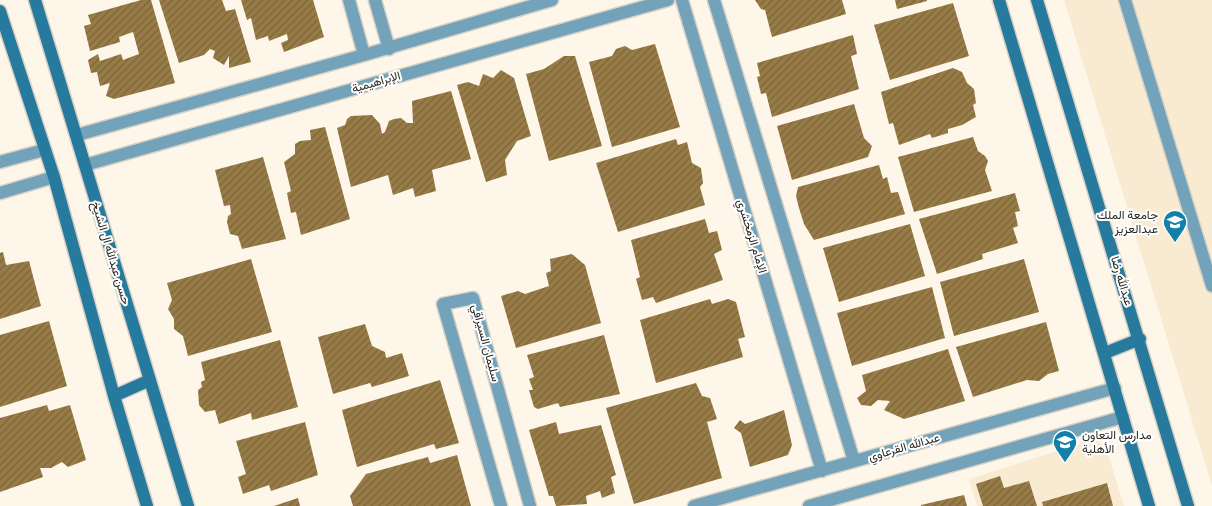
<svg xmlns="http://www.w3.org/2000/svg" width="1212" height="506" font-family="'Roboto Condensed',Vazirmatn,sans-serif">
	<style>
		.built { fill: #f9ebd2 }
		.building { fill: url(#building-hatch) }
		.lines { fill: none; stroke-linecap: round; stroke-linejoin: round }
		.lane-casing { stroke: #d8d1c4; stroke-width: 15 }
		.street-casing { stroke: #d8d1c4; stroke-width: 15 }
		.secondary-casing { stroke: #d8d1c4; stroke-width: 15 }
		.lane { stroke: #73a3bb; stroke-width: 12 }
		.street { stroke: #73a3bb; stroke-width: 12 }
		.secondary { stroke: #267a9d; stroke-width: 12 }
		.labels { text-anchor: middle; stroke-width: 4; stroke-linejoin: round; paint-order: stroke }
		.street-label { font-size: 12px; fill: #29261f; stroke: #fff }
		.poi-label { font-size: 12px; fill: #29261f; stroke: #fff; text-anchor: end }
	</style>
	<defs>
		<pattern id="building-hatch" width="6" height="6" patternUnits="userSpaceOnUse" patternTransform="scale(1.25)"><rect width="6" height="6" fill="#987c47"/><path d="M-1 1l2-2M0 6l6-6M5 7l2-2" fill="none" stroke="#7c653b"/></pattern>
	</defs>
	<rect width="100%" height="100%" fill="#fef6e8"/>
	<!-- built -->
	<path class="built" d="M1064,0H1212V486Z
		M1095,439L1106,448L1124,506H977L969,479Z"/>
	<!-- building -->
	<path class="building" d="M141,0H151L175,83L114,99L106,96L110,83L100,86L97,72L91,73L88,60L98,54L100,61L121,54L123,60L139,54L133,32L119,37L120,42L90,51L84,26L91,24L88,15Z
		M159,0H222L226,11L235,9L251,62L229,68V56L224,65L213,58L215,51L210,49L204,55L179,63Z
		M241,0H313L324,37L284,52L281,43L288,40L287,34L269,41L268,36L256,40L251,18L247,20Z
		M755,0H842L846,14L772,37L765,10L761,9Z
		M895,0H927V1L897,9Z
		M953,3L969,56L890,80L874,25Z
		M853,35L857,54L851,56L859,89L772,117L766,93L761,94L757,77L760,76L757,63Z
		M655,44L680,127L612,147L589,62L612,56L616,49L625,46L632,50Z
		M564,56H575L602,146L549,161L526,74L544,69Z
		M953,68L962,72L967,83L974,89L976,103L973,105L976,117L962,125L948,129V133L932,138L930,134L899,145L893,123L889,124L881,92Z
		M501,70L514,78L531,136L517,141L505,160L507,175L486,182L457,85L468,82L479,86L483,74L493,78Z
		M451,91L471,159L432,170L436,191L415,197L413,188L393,195L388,175L351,187L337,128L345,125L347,119L351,116L372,115L380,124L382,134L385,132L389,121L394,119L401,118L407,123H413L412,101Z
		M854,104L864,138L872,146L868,157L792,180L777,126Z
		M325,127L350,219L301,235L296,212L291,213L287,193L291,191L284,162L295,154V144L300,141L311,140L310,130Z
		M973,137L978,151L985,156L988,161L985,170L992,191L914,212L898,157Z
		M676,139L678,145L687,142L692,163L701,168L703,183L700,187L705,205L618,232L596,163Z
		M263,157L286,239L242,249L238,236L230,234L227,222L228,216L231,214L230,205L224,206L215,170Z
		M879,165L883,179L887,177L891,193L898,192L905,214L814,240L804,224L799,208L796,196L798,187Z
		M1015,193L1020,211L1015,212L1018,226L1013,228L1018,243L982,254L983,259L937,274L919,219Z
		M705,219L709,233L717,231L722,250L714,254L723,280L656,303L653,297L642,300L636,279L640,277L631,240Z
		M910,224L925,276L839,302L823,248Z
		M3,252L6,265L29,261L41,306L0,319V253Z
		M572,254L585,265L601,323L516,348L501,296L518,291L525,294L549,286L546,273L551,271L550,259Z
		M251,259L272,332L188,356L183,336L174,329V319L168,309L172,300L167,283Z
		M1024,259L1039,312L954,336L940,282Z
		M932,287L945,338L852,366L837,313Z
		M710,299L712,304L728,299L736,302L745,337L738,339L743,357L656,383L640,320Z
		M49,321L67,386L0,407V335Z
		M1046,322L1059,371L1048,374L1039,381L1027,380L973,397L956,347Z
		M365,324L372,346L385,352L386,358L402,353L409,376L372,387L370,383L333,394L318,337Z
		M604,335L620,394L560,407L558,403L538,409L534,407L529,390H533L529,379L534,377L527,355Z
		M280,340L298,407L252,420L251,413L219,424L215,410L205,412L199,405L198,390L202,387L201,382L205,380L201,362Z
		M948,349L965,401L904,419L884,410L890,401L878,400L871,406L861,405L857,398L866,391L862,375Z
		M440,380L459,443L436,449L434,444L357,467L342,410Z
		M696,383L702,396L710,398L717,419L707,422L722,478L634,504L606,408Z
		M47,405L49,411L70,405L86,460L68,467L62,462L51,468H40L43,477L0,492V418Z
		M784,410L792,445L788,455L750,467L741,433L734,428L740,420L745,424Z
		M305,422L318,475L271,491L269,485L243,494L238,477L246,474L236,441Z
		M556,422L559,434L601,425L616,475L611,477L615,493L602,498L600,491L586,496L587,504L556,506L553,496H549L529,430Z
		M457,455L471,506H353L350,496L366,474L428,457L430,463Z
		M1000,476L1004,488L1029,481L1037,506H983L976,484Z
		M1107,483L1113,506H1043L1042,502Z
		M964,495L967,506H921V505Z
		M298,498L300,506H274Z"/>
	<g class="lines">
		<!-- lane casing -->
		<g class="lane-casing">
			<path id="lane" d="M1125,0L1212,286"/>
		</g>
		<!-- street casing -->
		<g class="street-casing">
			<path id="street" d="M349,0L364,55
				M375,0L389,49
				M682,0L822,471
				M714,0L854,461
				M77,135L364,55L552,0
				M0,162L44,150
				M85,165L668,0
				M0,193L54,177
				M501,506L443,304L473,298L530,506
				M694,506L1115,388
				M809,506L1123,417"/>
		</g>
		<!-- secondary casing -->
		<g class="secondary-casing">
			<path id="secondary" d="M35,0L188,506
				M999,0L1149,506
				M1037,0L1188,506
				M0,11L54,177L114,396L147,506
				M1105,353L1140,339
				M114,396L150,380"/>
		</g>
		<!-- lane -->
		<use href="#lane" class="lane"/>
		<!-- street -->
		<use href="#street" class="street"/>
		<!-- secondary -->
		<use href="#secondary" class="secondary"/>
	</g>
	<!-- icons -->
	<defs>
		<g id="university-pin" transform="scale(1.25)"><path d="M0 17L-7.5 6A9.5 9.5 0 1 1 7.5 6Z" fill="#1280a8" stroke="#fff"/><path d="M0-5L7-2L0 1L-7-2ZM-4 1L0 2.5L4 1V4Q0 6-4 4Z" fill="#fff"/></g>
		<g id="school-pin" transform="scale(1.25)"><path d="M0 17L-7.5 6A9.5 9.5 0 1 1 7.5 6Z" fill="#1280a8" stroke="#fff"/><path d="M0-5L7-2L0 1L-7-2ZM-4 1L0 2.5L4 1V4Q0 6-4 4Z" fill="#fff"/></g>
	</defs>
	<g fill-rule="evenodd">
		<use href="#university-pin" x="1175" y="222"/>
		<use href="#school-pin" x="1065" y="442"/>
	</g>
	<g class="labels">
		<!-- street labels -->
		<g class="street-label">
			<text transform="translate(376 82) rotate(-16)" y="4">الإبراهيمية</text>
			<text transform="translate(752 236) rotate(73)" y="4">الإمام الزمخشري</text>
			<text transform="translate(111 253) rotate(73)" y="4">حسن عبدالله ال الشيخ</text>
			<text transform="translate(1122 281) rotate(73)" y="4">عبدالله رضا</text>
			<text transform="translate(486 343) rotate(75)" y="4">سليمان السيراقي</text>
			<text transform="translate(904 447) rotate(-16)" y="4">عبدالله القرعاوي</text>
		</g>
		<!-- poi labels -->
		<g class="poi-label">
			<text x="1158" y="219">جامعة الملك<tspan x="1158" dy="14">عبدالعزيز</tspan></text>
			<text x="1082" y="439" text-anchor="start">مدارس التعاون<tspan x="1082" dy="14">الأهلية</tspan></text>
		</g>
	</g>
</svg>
